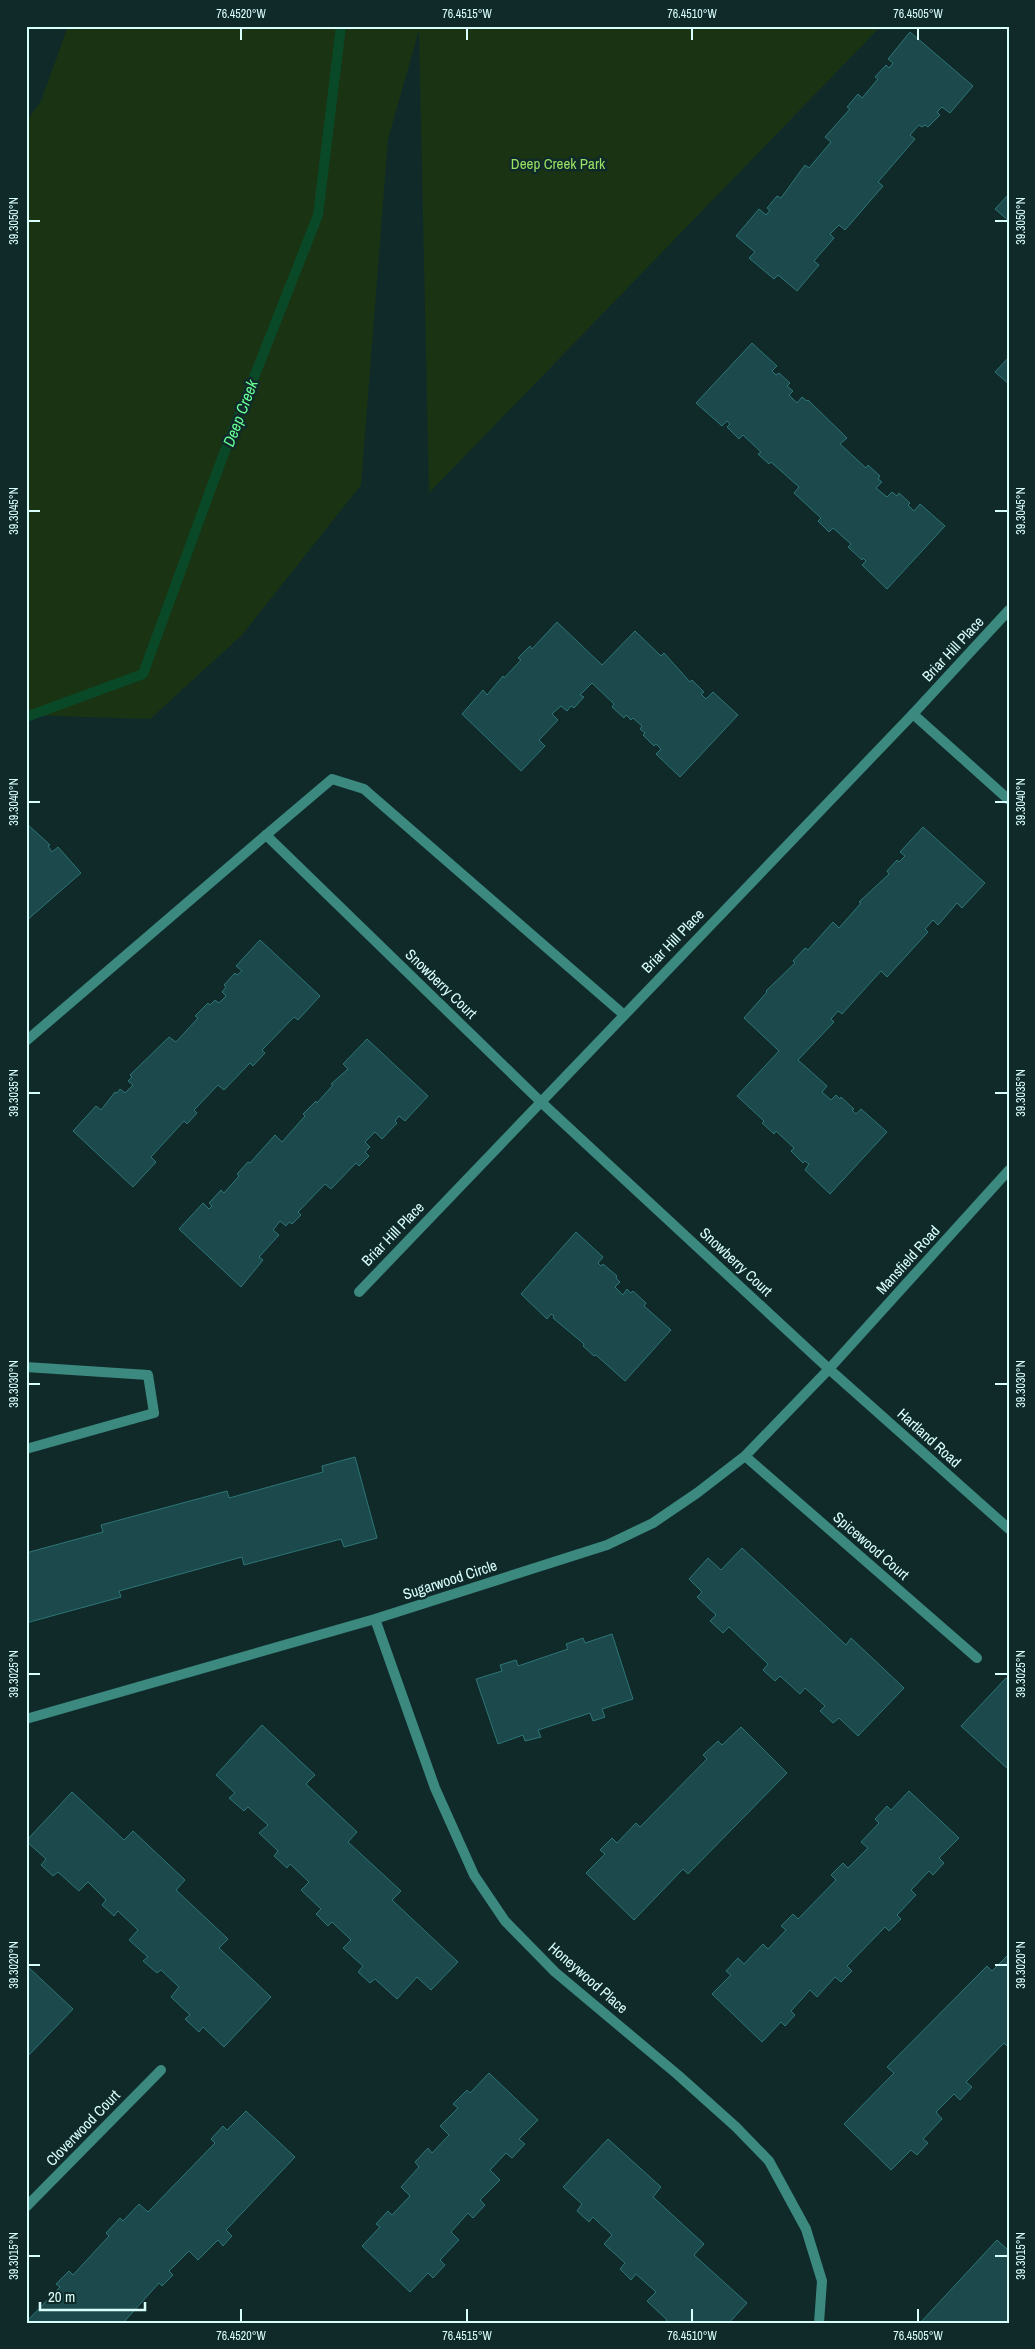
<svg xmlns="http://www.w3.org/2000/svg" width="1035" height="2349" font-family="'Archivo Narrow',sans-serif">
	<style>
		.green { fill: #1a3413 }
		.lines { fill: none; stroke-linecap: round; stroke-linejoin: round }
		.stream { stroke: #0a4928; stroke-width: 10 }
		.building { fill: #1c494b; stroke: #2e7577 }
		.lane { stroke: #3b897f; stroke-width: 10 }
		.street { stroke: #3b897f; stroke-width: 10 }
		.ticks { fill: none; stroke: #d9fffd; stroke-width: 2 }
		.labels { text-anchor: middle; stroke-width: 5; stroke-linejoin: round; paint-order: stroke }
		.park-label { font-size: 15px; fill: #98e163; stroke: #102a2a }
		.street-label { font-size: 15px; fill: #d9fffd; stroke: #102a2a }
		.water-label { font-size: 16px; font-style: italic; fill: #67ff94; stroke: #102a2a }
		.neatline { fill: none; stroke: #d9fffd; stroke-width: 2 }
		.ticks-label { font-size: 12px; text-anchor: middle; fill: #d9fffd }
	</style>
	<rect width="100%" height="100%" fill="#102a2a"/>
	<!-- green -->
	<path class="green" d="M68,26H881L429,493L419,30L388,139L361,485L242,635L150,719L26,715V122L41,101Z"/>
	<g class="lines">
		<!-- stream -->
		<path class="stream" d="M26,717L143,674L221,461L318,215L341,26"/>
	</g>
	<!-- building -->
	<path class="building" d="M910,32L973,86L950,113L942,107L937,112L940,115L928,127L925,125L922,127L919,125L910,135L915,139L878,182L883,186L845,230L839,225L830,234L834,238L814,261L819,265L797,291L778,275L774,279L749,258L755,252L736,236L759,209L766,215L770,210L767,208L777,196L781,198L805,165L809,168L831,142L825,137L850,109L847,107L858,94L862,98L878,79L875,77L886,65L889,68L893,63L888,59Z
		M1009,194V221L995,209Z
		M752,343L777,366L772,371L776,375L779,373L790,383L787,386L793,391L789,395L797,403L802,397L807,401L808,400L847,438L840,444L866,468L868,465L880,476L878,479L882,482L876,488L887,497L892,492L897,496L899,493L910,503L908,505L914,511L920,504L945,526L887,589L862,565L866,561L863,558L862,560L848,547L851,544L833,528L829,532L818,521L821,518L794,493L799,487L771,462L769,464L758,454L761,452L743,435L739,439L727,427L730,424L727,421L722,426L696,403Z
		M1009,357V384L995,372Z
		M557,622L602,665L635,631L661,656L664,653L690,682L692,680L704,692L701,694L706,699L713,692L738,715L680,777L656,754L661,749L656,744L654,746L643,735L645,733L640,729L642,726L633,718L631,720L626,715L624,718L612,707L614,704L592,683L580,695L584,697L574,708L571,706L567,711L561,706L552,714L558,720L539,740L545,746L521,771L462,714L483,690L487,695L503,676L504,678L521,660L518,658L530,646L532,649Z
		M26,823L50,845L48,846L52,852L58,847L81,873L26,921Z
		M923,827L985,883L962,908L957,903L938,925L933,920L925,929L928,932L887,977L881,971L842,1014L838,1011L831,1019L834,1022L798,1060L827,1086L822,1092L831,1100L836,1095L840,1099L841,1097L854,1109L852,1110L856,1114L861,1109L887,1132L830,1194L805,1170L809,1164L805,1161L803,1163L791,1151L794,1148L776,1131L774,1134L762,1123L764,1121L737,1096L779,1051L744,1018L767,992L766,991L795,963L793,961L805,948L808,950L833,922L839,928L861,903L859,902L889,874L887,871L897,860L899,862L905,856L900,852Z
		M260,940L320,996L298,1020L294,1017L262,1050L265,1053L253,1066L250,1063L224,1090L218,1085L194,1110L197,1113L187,1124L184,1121L151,1157L156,1162L133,1187L73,1131L96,1106L101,1110L115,1092L117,1093L120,1089L125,1093L133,1085L128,1081L132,1077L130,1075L169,1037L176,1042L198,1018L195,1016L208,1003L210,1005L215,1000L219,1003L226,996L222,992L226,987L224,985L235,973L237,975L242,971L236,966Z
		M367,1039L428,1096L405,1121L399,1116L395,1121L397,1123L382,1139L375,1132L365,1142L370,1147L365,1152L369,1156L359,1166L356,1163L331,1189L325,1184L298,1212L301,1215L292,1224L289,1222L286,1226L280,1221L273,1230L279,1235L259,1257L263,1260L241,1287L179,1229L203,1203L209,1209L212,1206L209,1203L221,1190L224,1193L239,1176L237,1174L248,1162L250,1163L275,1135L282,1142L305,1116L303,1114L316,1101L317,1103L333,1085L331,1084L348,1069L343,1064Z
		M576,1232L603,1257L598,1263L601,1266L603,1264L617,1276L616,1278L620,1282L615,1287L623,1295L627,1289L631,1293L633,1291L646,1303L644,1306L671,1330L625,1381L596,1355L594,1356L583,1346L584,1344L553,1318L554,1316L551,1314L547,1319L521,1294Z
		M355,1457L377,1538L344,1547L341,1539L244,1565L242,1557L119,1591L121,1597L26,1623L28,1629L26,1630V1553L103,1532L101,1525L227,1491L229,1498L323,1472L322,1466Z
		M742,1548L846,1645L851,1638L904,1688L858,1736L839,1718L833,1723L820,1711L825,1706L805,1688L800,1694L780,1676L775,1681L763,1670L768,1664L729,1627L723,1633L710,1621L716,1615L697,1597L702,1592L689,1579L708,1558L721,1570Z
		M612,1634L633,1699L602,1709L605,1717L593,1721L590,1713L538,1730L541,1737L525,1741L523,1735L498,1744L476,1679L502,1671L500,1665L516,1660L518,1666L568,1649L566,1644L583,1638L585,1643Z
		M1006,1678L1009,1681V1770L961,1726Z
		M262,1725L315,1775L306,1784L357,1832L348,1842L401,1891L392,1900L458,1962L431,1990L417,1977L397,1999L375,1979L370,1983L358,1972L363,1966L343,1948L351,1940L332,1922L328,1926L316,1914L321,1909L301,1890L309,1882L290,1864L287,1868L274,1856L278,1851L259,1833L268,1825L248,1807L244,1811L229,1798L235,1793L216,1775Z
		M741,1727L787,1773L688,1874L683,1869L634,1920L586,1873L605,1854L600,1850L612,1838L617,1843L636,1823L640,1827L707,1759L703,1755L718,1741L722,1745Z
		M909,1791L959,1838L939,1858L944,1863L933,1875L929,1871L911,1890L916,1895L897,1915L901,1919L889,1931L885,1927L847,1966L852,1971L841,1982L835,1977L817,1997L810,1990L791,2011L795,2015L785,2026L781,2022L762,2042L712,1994L731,1975L726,1971L738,1958L744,1964L763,1944L768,1949L786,1930L781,1926L793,1914L798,1919L836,1880L831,1875L843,1863L848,1868L868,1848L861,1842L879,1823L875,1819L887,1806L891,1810Z
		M72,1792L124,1840L133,1831L185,1880L176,1890L228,1939L219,1948L271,1997L224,2047L203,2027L199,2032L185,2019L190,2015L171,1997L179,1987L161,1970L157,1973L143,1961L148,1957L129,1940L138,1930L118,1911L114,1916L102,1905L106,1900L88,1882L79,1891L58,1872L53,1876L41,1865L46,1859L26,1841Z
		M1009,1954V2048L1004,2043L966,2082L972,2087L960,2100L954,2094L936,2112L942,2119L923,2139L928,2143L917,2155L911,2150L891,2170L844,2124L894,2073L887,2067L987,1966L992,1971Z
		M26,1965L73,2009L27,2057H26Z
		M489,2073L538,2120L519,2139L525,2144L512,2158L506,2153L490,2170L500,2180L480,2200L485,2205L473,2218L468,2213L451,2232L459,2240L440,2260L445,2265L433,2278L428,2273L410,2292L362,2246L380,2227L376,2224L388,2211L392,2215L410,2196L401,2187L419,2167L415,2162L428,2148L432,2153L449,2135L440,2126L458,2108L453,2104L467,2090L470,2093Z
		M246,2111L295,2157L226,2230L232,2236L223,2246L218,2240L198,2260L189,2251L169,2271L173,2275L162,2286L159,2283L123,2323H29L27,2321L60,2287L56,2284L69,2271L73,2275L109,2236L106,2233L120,2218L123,2221L139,2204L148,2212L215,2143L211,2139L223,2126L227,2130Z
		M608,2139L661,2187L653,2197L704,2244L694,2255L747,2303L729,2323H664L667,2320L647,2301L656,2292L636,2274L631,2280L620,2269L625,2263L604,2244L612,2235L593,2217L589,2222L577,2211L582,2204L563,2187Z
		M997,2240L1009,2251V2323H920Z"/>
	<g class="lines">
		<!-- lane -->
		<path class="lane" d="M913,714L1009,800
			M266,835L332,779L364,789L623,1014
			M26,1367L148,1375L154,1413L26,1449"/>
		<!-- street -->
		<path class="street" d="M26,1041L266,835L541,1102L829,1369L1009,1529
			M359,1292L913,714L1009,610
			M745,1456L977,1658
			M375,1619L435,1788L474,1875L505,1921L555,1972L678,2075L736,2127L769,2161L806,2229L822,2281L819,2323
			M26,1719L375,1619L607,1545L653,1523L697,1493L745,1456L829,1369L1009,1170
			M26,2207L161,2070"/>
	</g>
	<!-- ticks -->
	<path class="ticks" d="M241,28V40M467,28V40M692,28V40M918,28V40M28,221H40M995,221H1008M28,511H40M995,511H1008M28,802H40M995,802H1008M28,1093H40M995,1093H1008M28,1384H40M995,1384H1008M28,1674H40M995,1674H1008M28,1965H40M995,1965H1008M28,2256H40M995,2256H1008M241,2309V2322M467,2309V2322M692,2309V2322M918,2309V2322"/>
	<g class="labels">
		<!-- park labels -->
		<g class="park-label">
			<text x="558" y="169">Deep Creek Park</text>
		</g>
		<!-- street labels -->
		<g class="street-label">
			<text transform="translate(953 649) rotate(-47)" y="5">Briar Hill Place</text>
			<text transform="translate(673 941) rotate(-46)" y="5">Briar Hill Place</text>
			<text transform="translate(441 984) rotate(44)" y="5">Snowberry Court</text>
			<text transform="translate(393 1234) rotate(-46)" y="5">Briar Hill Place</text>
			<text transform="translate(908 1260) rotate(-48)" y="5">Mansfield Road</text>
			<text transform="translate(736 1262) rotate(43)" y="5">Snowberry Court</text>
			<text transform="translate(929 1438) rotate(42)" y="5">Hartland Road</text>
			<text transform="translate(871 1546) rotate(41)" y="5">Spicewood Court</text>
			<text transform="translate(450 1580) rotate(-18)" y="5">Sugarwood Circle</text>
			<text transform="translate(588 1978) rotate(41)" y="5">Honeywood Place</text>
			<text transform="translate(83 2128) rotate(-46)" y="5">Cloverwood Court</text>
		</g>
		<!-- water labels -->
		<g class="water-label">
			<text transform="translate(240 413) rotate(-69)" y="6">Deep Creek</text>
		</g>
	</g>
	<!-- border -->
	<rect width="1035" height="2349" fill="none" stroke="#102a2a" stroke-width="55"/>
	<!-- scale -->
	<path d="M40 2302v8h105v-8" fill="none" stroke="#d9fffd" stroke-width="2.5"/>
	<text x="48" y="2302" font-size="15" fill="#d9fffd" stroke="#102a2a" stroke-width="4" paint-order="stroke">20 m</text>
	<rect x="28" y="28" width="980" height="2294" class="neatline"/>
	<g class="ticks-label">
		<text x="241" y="18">76.4520°W</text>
		<text x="467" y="18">76.4515°W</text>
		<text x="692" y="18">76.4510°W</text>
		<text x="918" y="18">76.4505°W</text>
		<text transform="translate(14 221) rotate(-90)" y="4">39.3050°N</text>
		<text transform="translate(1021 221) rotate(-90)" y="4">39.3050°N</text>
		<text transform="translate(14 511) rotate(-90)" y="4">39.3045°N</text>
		<text transform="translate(1021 511) rotate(-90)" y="4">39.3045°N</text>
		<text transform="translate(14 802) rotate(-90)" y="4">39.3040°N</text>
		<text transform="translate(1021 802) rotate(-90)" y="4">39.3040°N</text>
		<text transform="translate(14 1093) rotate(-90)" y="4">39.3035°N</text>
		<text transform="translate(1021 1093) rotate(-90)" y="4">39.3035°N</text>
		<text transform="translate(14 1384) rotate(-90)" y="4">39.3030°N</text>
		<text transform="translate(1021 1384) rotate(-90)" y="4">39.3030°N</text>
		<text transform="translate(14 1674) rotate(-90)" y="4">39.3025°N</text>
		<text transform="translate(1021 1674) rotate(-90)" y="4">39.3025°N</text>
		<text transform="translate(14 1965) rotate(-90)" y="4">39.3020°N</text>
		<text transform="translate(1021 1965) rotate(-90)" y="4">39.3020°N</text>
		<text transform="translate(14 2256) rotate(-90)" y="4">39.3015°N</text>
		<text transform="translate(1021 2256) rotate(-90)" y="4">39.3015°N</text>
		<text x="241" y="2340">76.4520°W</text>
		<text x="467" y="2340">76.4515°W</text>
		<text x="692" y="2340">76.4510°W</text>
		<text x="918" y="2340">76.4505°W</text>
	</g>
</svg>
